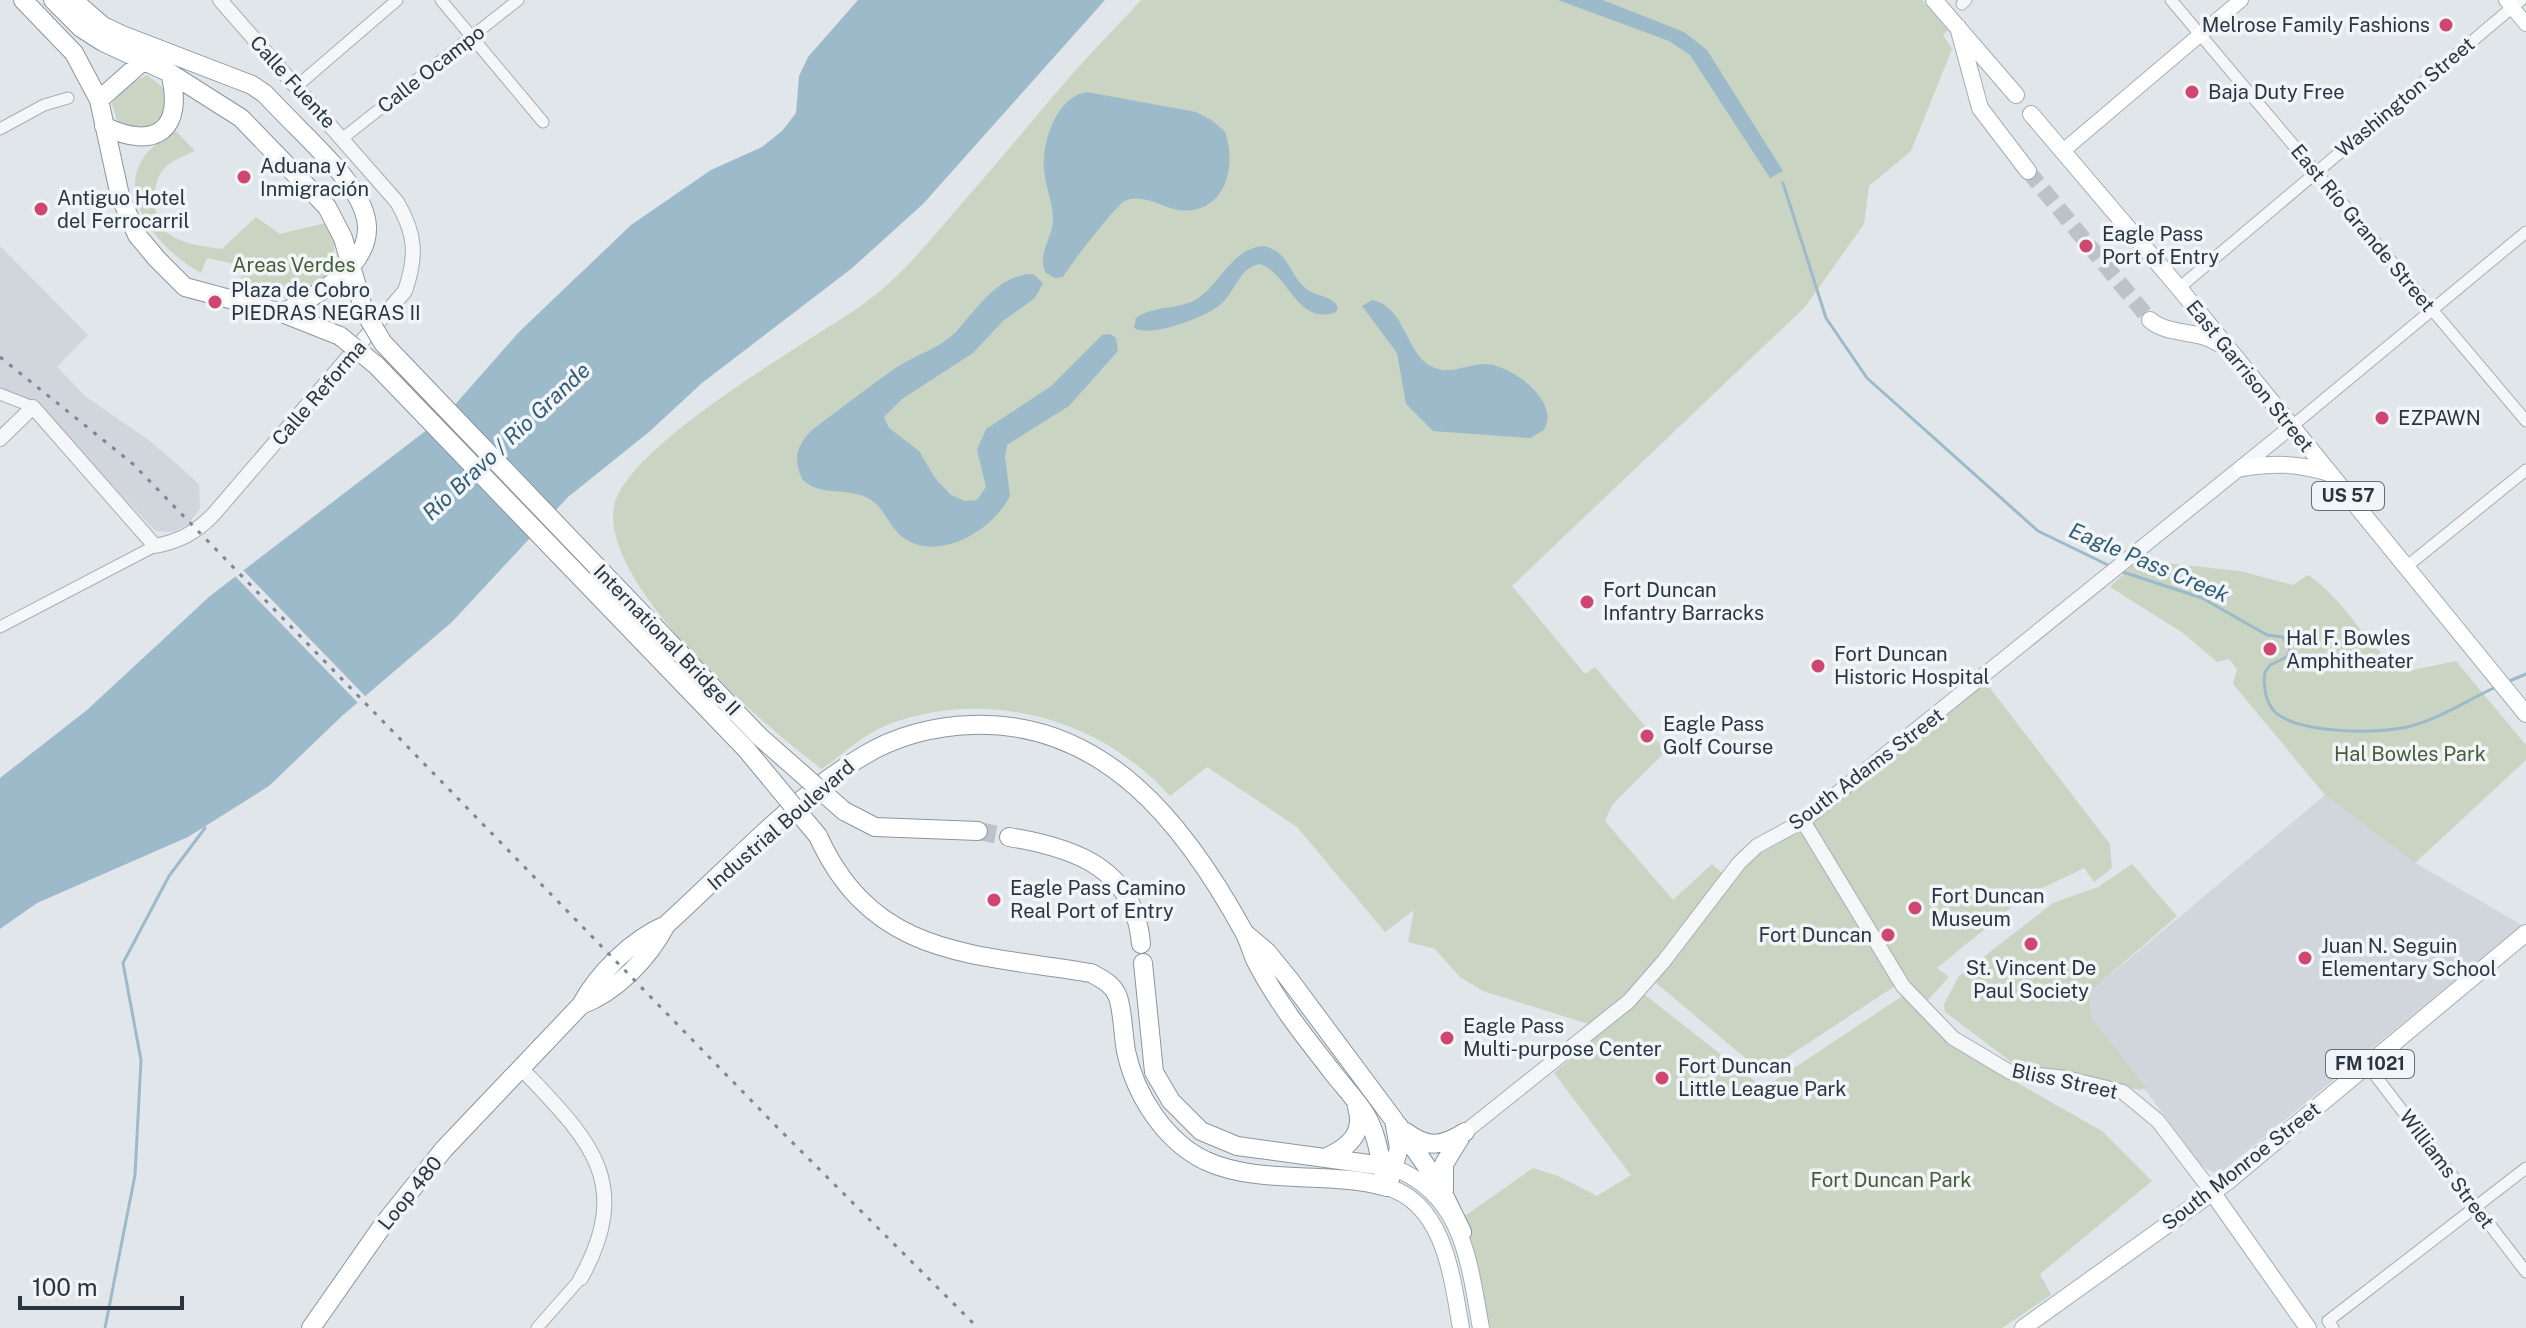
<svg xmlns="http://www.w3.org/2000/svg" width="2526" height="1328" font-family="'Public Sans',sans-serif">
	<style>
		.built { fill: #d0d6dc }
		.green { fill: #cad4c3 }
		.water { fill: #9cbaca }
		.pier { fill: #e1e6ea }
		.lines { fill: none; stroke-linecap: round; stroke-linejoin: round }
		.stream { stroke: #9cbaca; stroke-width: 3 }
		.primary-tunnel { stroke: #bcc3c8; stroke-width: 16; stroke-dasharray: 16 8; stroke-linecap: butt }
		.trunk-tunnel { stroke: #bcc3c8; stroke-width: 18; stroke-dasharray: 18 9; stroke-linecap: butt }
		.minor-casing { stroke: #a6aeb4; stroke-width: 13 }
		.tertiary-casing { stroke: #a6aeb4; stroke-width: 16 }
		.secondary-casing { stroke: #a6aeb4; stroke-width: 16 }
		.primary-casing { stroke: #a1adb6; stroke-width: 18 }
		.trunk-casing { stroke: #8996a1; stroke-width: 20 }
		.minor { stroke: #f4f6f8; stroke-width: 11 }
		.tertiary { stroke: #f4f6f8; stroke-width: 14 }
		.secondary { stroke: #fff; stroke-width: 14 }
		.primary { stroke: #fff; stroke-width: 16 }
		.trunk { stroke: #fff; stroke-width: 18 }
		.rail { stroke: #7b8894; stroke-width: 3; stroke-dasharray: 4 8; stroke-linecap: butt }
		.trunk-bridge-casing { stroke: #8996a1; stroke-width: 20; stroke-linecap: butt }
		.trunk-bridge { stroke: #fff; stroke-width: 18 }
		.poi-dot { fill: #cf4671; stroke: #f1f5f7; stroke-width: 3 }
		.labels { text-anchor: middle; stroke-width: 7; stroke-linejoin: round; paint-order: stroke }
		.shield { fill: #f1f5f7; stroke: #656f78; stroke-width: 2 }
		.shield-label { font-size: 18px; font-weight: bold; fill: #293642 }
		.poi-label { font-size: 20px; fill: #293642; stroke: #f1f5f7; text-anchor: start }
		.street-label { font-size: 20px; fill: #293642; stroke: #f1f5f7 }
		.park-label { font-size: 20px; fill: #445e37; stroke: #f1f5f7 }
		.water-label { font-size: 22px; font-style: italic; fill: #335c76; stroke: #f1f5f7 }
	</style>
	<rect width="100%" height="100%" fill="#e1e6ea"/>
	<!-- built -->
	<path class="built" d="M0,246L88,335L57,367L85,396L154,444L199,484L200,508L188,525L172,532L155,531L39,407L0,389Z
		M2325,795L2415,863L2522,925L2218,1175L2202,1166L2091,1017L2090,992Z"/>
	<!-- green -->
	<path class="green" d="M1141,0H1922L1948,30L1943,35L1952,49L1911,151L1869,186L1864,224L1805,307L1512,586L1585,674L1595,667L1666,751L1612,805L1605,821L1673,900L1712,864L1723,874L1652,968L1592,1025L1483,991L1460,977L1435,949L1408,942L1414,910L1385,932L1297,827L1207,767L1170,796C1100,718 986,687 887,725C864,734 842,755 822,769C764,726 600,585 614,507C625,446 806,344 859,307C903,277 934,235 969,195C1003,157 1034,118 1067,80C1091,52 1117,27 1141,0Z
		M147,75L166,90V112C151,131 141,130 118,124L112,103L128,84Z
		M176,131L195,151C185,155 170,161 163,170C150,186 152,221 169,234C183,245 204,246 222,249L256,217L280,234L329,222C343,248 328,278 310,297L287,299L239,287L244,266L207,258L201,273C144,241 99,170 176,131Z
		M2138,560L2240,571L2293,585L2308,575C2347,601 2365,646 2403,672L2456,661L2526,745V760L2415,863L2325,795L2233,684L2237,669L2229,659L2217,662L2183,633L2110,587Z
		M1986,683L2110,844L2112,868L2094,882L2084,868L2024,897L1937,968L1949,977L1925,1003L1881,940L1810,822Z
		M1800,832L1821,851L1901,982L1763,1073L1655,982L1754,857Z
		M2132,864L2177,916L2090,992L2091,1017L2146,1088L2140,1090L2014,1064L1945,1012L1944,1004L1959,976L2053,903L2098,887Z
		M1645,995L1764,1088L1904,995L1951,1045L2102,1131L2152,1181L2040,1274L2051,1295L2002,1328H1490L1462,1218L1533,1168L1558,1176L1597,1196L1631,1175L1554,1073Z"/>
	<!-- water -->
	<path class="water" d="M858,0H1105L923,204L851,269L702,383L649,432L568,497L452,622L343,715L269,786L188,837L37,903L0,929V778L87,710L210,596L445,416L519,332L631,225L711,170L762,147L782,131L796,113L799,76L808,57Z
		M1558,0H1603L1684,32L1707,50L1783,171L1770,178L1690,55L1669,41Z
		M1087,92L1196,112L1213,121L1225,132C1238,167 1224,216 1178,210C1161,207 1143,193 1125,201C1116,205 1070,265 1063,277L1055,278L1046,273C1036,255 1053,238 1053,219C1053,202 1045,186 1044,169C1042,142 1056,97 1087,92Z
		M1264,246C1289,252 1288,272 1304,287C1315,297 1332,295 1338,307L1336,312C1297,327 1288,271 1259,264C1238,269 1236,291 1221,304C1207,317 1151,338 1134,328L1136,318C1155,304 1183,311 1201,296C1223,279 1233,248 1264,246Z
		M1033,274L1043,283L1035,298L1003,321L973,353L902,399L884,417L889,428L919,451L935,478L951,495L965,501L977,500L986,487L977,450L986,429L1050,387L1102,335L1110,334L1116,338L1118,351L1069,406L1007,445L1005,456L1010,496C994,529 941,562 905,539C889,528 885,507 868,498C847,487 821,497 803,480C792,460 797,445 812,430C840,409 868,387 897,367C916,355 940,348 956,332C976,310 998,274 1033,274Z
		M1372,300C1408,307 1405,360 1438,369C1453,374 1470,363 1487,364C1512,366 1561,401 1544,430L1530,438L1433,431L1406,404L1397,353L1362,306Z"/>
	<!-- pier -->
	<path class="pier" d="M241,568L368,699L361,706L233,574Z"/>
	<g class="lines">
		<!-- stream -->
		<path class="stream" d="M1783,183L1826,318L1867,378L2038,531L2110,566
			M2120,571L2202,598L2267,635L2283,637L2290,650L2287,657L2270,665L2265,672C2263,685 2265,702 2275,712C2299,734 2376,734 2407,727C2438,720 2467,700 2496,687
			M2507,682L2526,674
			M105,1328L135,1175L141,1060L123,963L169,876L205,828"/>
		<!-- primary-tunnel -->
		<path class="primary-tunnel" d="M2028,171L2150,320"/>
		<!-- trunk-tunnel -->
		<path class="trunk-tunnel" d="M978,831L1009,837"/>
		<!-- minor casing -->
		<g class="minor-casing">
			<path id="minor" d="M441,0L543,122
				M2171,0L2526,421
				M1962,4L1966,0
				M297,86L397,0
				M0,129L44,105L68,98
				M343,138L518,0
				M2179,288L2521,0
				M0,394L33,407
				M2291,427L2526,232
				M2406,567L2526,470
				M0,627L155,546
				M2368,1066L2526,1272
				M537,1328L581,1278
				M2333,1328L2328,1321L2526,1168"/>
		</g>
		<!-- tertiary casing -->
		<g class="tertiary-casing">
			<path id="tertiary" d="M0,439L33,407L155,546C180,541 195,533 213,515L405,291C417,256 416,234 397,202L220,0
				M1803,821L1903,986L1953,1038L2010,1072L2066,1078L2123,1092L2158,1121L2212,1192
				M522,1069C587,1138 635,1180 581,1278
				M1465,1132L1629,1001L1664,961L1739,863L1757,846L1803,821L2291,427"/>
		</g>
		<!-- secondary casing -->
		<g class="secondary-casing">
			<path id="secondary" d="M2506,0L2526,24
				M2064,150L2241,0"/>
		</g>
		<!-- primary casing -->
		<g class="primary-casing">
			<path id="primary" d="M1934,0L2016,95
				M1958,27L1980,108L2028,171
				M2031,114L2179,288L2526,714
				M2150,320C2168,336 2197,329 2218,343
				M2242,468C2274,463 2298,463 2329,473
				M1394,1168C1464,1195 1469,1263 1481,1328
				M1387,1187C1445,1204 1452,1278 1461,1328
				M2212,1192L2308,1328
				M2023,1328L2227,1182L2526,933"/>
		</g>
		<!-- trunk casing -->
		<g class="trunk-casing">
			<path id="trunk" d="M23,0L74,53L99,100L120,196L137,235L157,259L185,287L282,313L340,336
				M53,0L81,28L103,42L170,73L241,118L327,207L343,238L364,311
				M73,0L103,26L122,35L252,85L265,94C347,182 438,237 282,313
				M99,100L144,60
				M104,126C155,151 185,130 170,73
				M844,811L875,827L978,831
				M818,836C874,959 974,953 1091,973C1102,979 1113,984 1118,997C1123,1013 1123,1034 1126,1051C1135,1094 1164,1141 1206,1161C1262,1186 1329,1170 1387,1187
				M1009,837C1076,848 1135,869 1141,944
				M1247,935L1267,952L1289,979L1394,1120L1399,1148L1390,1179
				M1143,963L1154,1072L1171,1101L1201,1131L1237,1146L1391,1167
				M581,1005C616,992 649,958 666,925
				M1398,1125L1438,1183L1462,1232
				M1406,1132C1428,1149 1443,1146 1465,1132
				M1327,1157C1349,1147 1365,1133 1357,1107
				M1444,1190V1164L1460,1138
				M311,1328L383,1225L444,1149L581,1005C598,973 633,939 666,925C728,869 792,798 863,756C895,736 935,726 972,725C1105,720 1186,826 1244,932C1250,943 1252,955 1258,965C1278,1003 1304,1036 1330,1069C1342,1085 1357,1100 1367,1117C1379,1139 1380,1164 1387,1187"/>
		</g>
		<!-- minor -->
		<use href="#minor" class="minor"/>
		<!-- tertiary -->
		<use href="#tertiary" class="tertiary"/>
		<!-- secondary -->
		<use href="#secondary" class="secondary"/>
		<!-- primary -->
		<use href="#primary" class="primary"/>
		<!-- trunk -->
		<use href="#trunk" class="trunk"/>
		<!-- rail -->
		<path class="rail" d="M0,357L133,464L777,1127L978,1328"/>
		<!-- trunk-bridge casing -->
		<g class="trunk-bridge-casing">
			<path id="trunk-bridge" d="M364,311L383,343L760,737L844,811
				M340,336L376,365L746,749L818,836"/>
		</g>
		<!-- trunk-bridge -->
		<use href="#trunk-bridge" class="trunk-bridge"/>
	</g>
	<!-- markers -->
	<g class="poi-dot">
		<circle cx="2446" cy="25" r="8"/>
		<circle cx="2192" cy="92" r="8"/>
		<circle cx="244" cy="177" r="8"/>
		<circle cx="41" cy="209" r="8"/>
		<circle cx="2086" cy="246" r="8"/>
		<circle cx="215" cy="302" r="8"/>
		<circle cx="2382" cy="418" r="8"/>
		<circle cx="1587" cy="602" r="8"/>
		<circle cx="2270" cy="649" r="8"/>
		<circle cx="1818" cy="666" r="8"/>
		<circle cx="1647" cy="736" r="8"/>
		<circle cx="994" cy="900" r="8"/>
		<circle cx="1915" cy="908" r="8"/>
		<circle cx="1888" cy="935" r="8"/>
		<circle cx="2031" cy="944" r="8"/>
		<circle cx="2305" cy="958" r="8"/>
		<circle cx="1447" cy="1038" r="8"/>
		<circle cx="1662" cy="1078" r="8"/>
	</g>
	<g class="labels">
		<!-- shield labels -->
		<g class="shield">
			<rect x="2312" y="482" width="72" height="28" rx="6"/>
			<rect x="2326" y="1050" width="88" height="28" rx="6"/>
		</g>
		<g class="shield-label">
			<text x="2348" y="502">US 57</text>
			<text x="2370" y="1070">FM 1021</text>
		</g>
		<!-- poi labels -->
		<g class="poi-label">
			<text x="2430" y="32" text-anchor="end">Melrose Family Fashions</text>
			<text x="2208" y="99">Baja Duty Free</text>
			<text x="260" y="173">Aduana y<tspan x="260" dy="23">Inmigración</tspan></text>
			<text x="57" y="205">Antiguo Hotel<tspan x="57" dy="23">del Ferrocarril</tspan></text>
			<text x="2102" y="241">Eagle Pass<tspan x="2102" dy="23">Port of Entry</tspan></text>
			<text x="231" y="297">Plaza de Cobro<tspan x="231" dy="23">PIEDRAS NEGRAS II</tspan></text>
			<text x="2398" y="425">EZPAWN</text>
			<text x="1603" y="597">Fort Duncan<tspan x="1603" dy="23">Infantry Barracks</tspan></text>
			<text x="2286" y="645">Hal F. Bowles<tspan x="2286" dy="23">Amphitheater</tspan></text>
			<text x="1834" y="661">Fort Duncan<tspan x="1834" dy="23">Historic Hospital</tspan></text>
			<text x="1663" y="731">Eagle Pass<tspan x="1663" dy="23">Golf Course</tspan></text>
			<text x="1010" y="895">Eagle Pass Camino<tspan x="1010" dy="23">Real Port of Entry</tspan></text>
			<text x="1931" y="903">Fort Duncan<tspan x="1931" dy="23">Museum</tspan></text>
			<text x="1872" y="942" text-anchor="end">Fort Duncan</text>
			<text x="2321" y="953">Juan N. Seguin<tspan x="2321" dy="23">Elementary School</tspan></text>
			<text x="2031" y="975" text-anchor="middle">St. Vincent De<tspan x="2031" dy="23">Paul Society</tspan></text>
			<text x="1463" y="1033">Eagle Pass<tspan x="1463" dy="23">Multi-purpose Center</tspan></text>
			<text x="1678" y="1073">Fort Duncan<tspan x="1678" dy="23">Little League Park</tspan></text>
		</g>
		<!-- street labels -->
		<g class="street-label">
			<text transform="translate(431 69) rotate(-38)" y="7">Calle Ocampo</text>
			<text transform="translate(293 82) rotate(48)" y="7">Calle Fuente</text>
			<text transform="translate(2405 97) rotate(-40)" y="7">Washington Street</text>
			<text transform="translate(2363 228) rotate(50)" y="7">East Río Grande Street</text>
			<text transform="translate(2250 376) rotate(51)" y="7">East Garrison Street</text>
			<text transform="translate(319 393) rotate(-49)" y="7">Calle Reforma</text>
			<text transform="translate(667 640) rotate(46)" y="7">International Bridge II</text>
			<text transform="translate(1866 769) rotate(-37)" y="7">South Adams Street</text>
			<text transform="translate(781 825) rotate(-41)" y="7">Industrial Boulevard</text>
			<text transform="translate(2065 1081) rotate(12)" y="7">Bliss Street</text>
			<text transform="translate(2241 1166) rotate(-38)" y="7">South Monroe Street</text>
			<text transform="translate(2447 1169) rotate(53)" y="7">Williams Street</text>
			<text transform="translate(410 1193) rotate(-51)" y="7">Loop 480</text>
		</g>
		<!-- park labels -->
		<g class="park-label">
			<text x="294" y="272">Areas Verdes</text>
			<text x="2410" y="761">Hal Bowles Park</text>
			<text x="1891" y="1187">Fort Duncan Park</text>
		</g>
		<!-- water labels -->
		<g class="water-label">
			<text transform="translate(506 441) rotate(-43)" y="8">Río Bravo / Rio Grande</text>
			<text transform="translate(2149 562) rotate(23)" y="8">Eagle Pass Creek</text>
		</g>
	</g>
	<!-- scale -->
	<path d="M20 1296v12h162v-12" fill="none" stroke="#293642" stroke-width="4"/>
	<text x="32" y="1296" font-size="24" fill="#293642" stroke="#f1f5f7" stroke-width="6" paint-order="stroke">100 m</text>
</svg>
